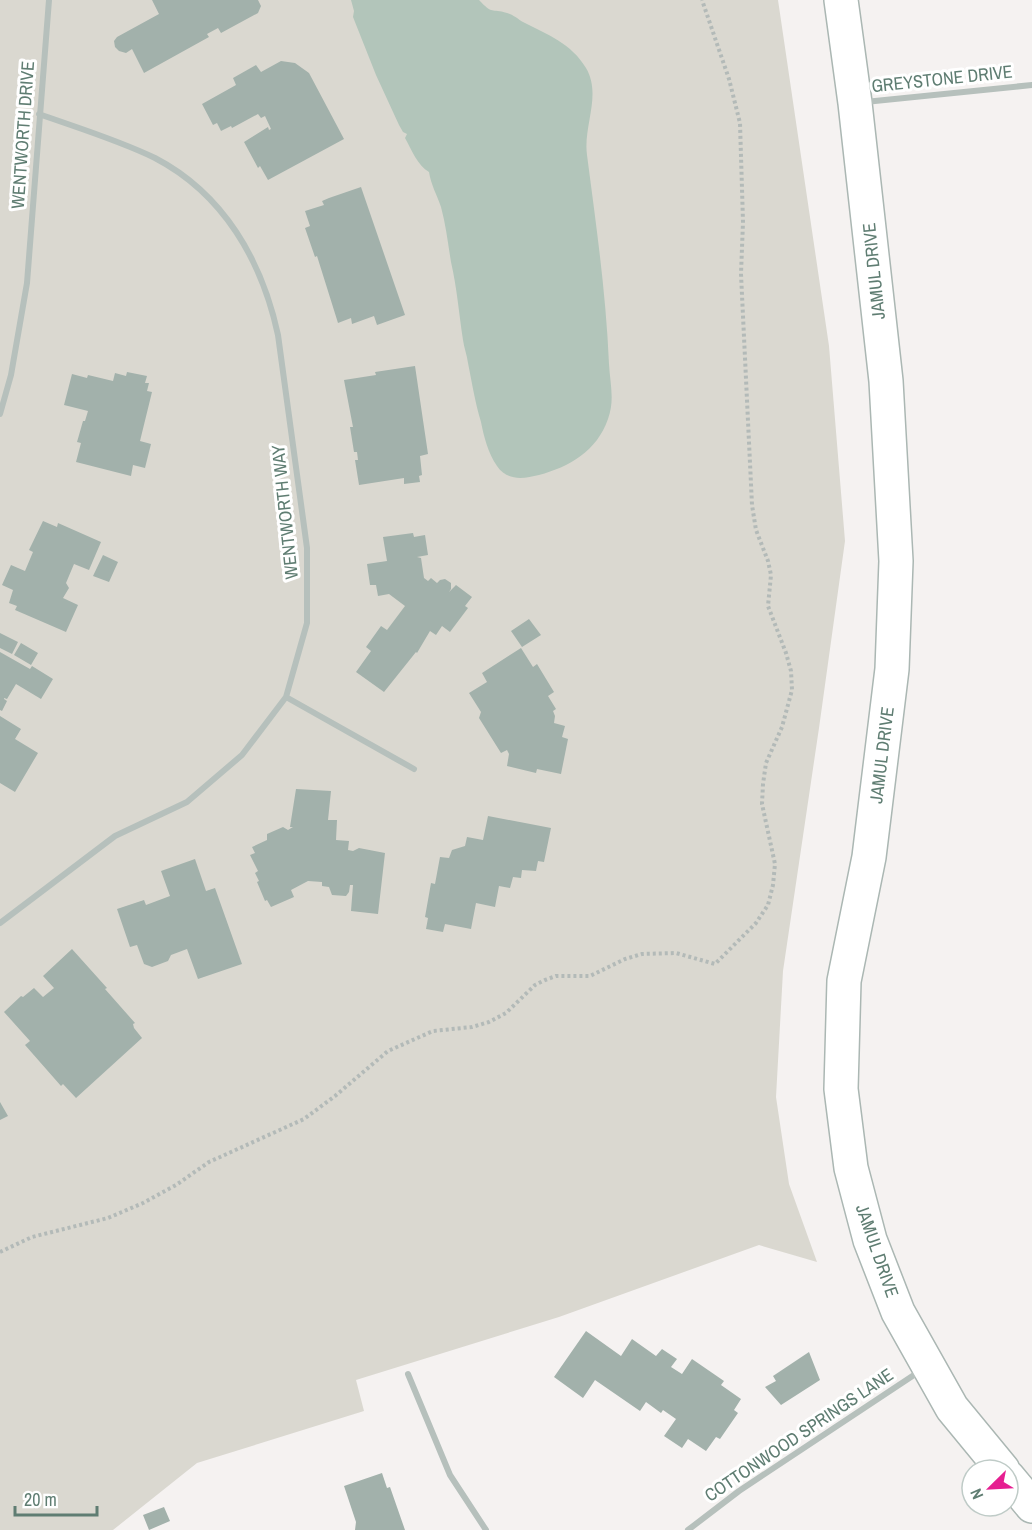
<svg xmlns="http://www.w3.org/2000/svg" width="1032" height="1530" font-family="'Archivo Narrow',sans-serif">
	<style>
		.green { fill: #dad8d0 }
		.water { fill: #b2c5ba }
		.building { fill: #a2b1ab }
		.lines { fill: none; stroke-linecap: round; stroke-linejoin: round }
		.secondary-casing { stroke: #abb7b3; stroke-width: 36 }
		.path { stroke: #b3bab8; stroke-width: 4; stroke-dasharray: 3 3; stroke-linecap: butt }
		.street { stroke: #b6c0bc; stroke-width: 6 }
		.secondary { stroke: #fff; stroke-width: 33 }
		.labels { text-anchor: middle; stroke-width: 6; stroke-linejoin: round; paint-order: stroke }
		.street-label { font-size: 18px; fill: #5f7d72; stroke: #fff }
	</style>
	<rect width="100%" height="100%" fill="#f5f2f1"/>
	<!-- green -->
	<path class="green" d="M0,0H778L829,346L845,541L819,728L783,971L776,1097L789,1184L817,1262L759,1245L559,1317L356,1380L364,1411L197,1463L113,1530H0Z"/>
	<!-- water -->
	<path class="water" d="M351,0H479C493,15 491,8 507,13C512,14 518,19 523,22C547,34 572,44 586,68C602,95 583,126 587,155C596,224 606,293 609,364C610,383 615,400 608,419C597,451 569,467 539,475C523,479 507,481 497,466C488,453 484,437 481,422C475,402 472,383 468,363C467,355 464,348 463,340C459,314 457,288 451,262C448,244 446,225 441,207C437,195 431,185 429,172C418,166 411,149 405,138L407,134L403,132L399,125L376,75L353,17L354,11Z"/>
	<!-- building -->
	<path class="building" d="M152,0H258L261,6L258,13L221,33L218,28L207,34L209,37L144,73L132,49L126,53L119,51L115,47L114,41L117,37L159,14Z
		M281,61L295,63L309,73L344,139L268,180L260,166L258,168L244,142L268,127L269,130L271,129L265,116L261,118L258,114L232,128L231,126L221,131L217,123L213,125L202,104L236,85L233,78L256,65L261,72Z
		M361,187L405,315L377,325L374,316L352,324L351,318L338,323L317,256L315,257L305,228L310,226L305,211L324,205L322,201L329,198Z
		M415,366L428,454L420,456L422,475L419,476L420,482L404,484V478L359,485L355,460H358L357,452H354L350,427H353L344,380L376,375L375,372Z
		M127,372L147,376L145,383H149L147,391L152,392L140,441L151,444L145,468L133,465L131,476L76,462L81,443L77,442L83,421H85L88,411L64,405L72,374L87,378L88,375L113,381L115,373L126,376Z
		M43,521L57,527L58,523L101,542L89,570L74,564L66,583L69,588L63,598L78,605L66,632L15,610L17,606L9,603L13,590L2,585L11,565L25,571L33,552L29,550Z
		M413,533L414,537L425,535L428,555L417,557L421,558L424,578L428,581L431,578L437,583L440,580L445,579L451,583V589L449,592L456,585L472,597L465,606L468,608L450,632L442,626L436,635L430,631L417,653L416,652L384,692L356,672L371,651L366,647L381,626L387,630L405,606L389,594L378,596L376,585H370L367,564L387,561L383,537Z
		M103,555L118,562L109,582L93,576Z
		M529,619L541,635L522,647L511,631Z
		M0,633L18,642L12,654L0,648Z
		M21,643L38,653L31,665L14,655Z
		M521,648L533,667L537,664L554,692L548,696L556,709L553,711L555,716L554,723L565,726L562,737L568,739L561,774L537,769L536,773L507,766L509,754L507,750L501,753L479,718L481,712L469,693L487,682L482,673Z
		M0,652L30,669L32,666L53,679L41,699L16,684L7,699L4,698V699L7,701L2,711L0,710Z
		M0,716L21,729L15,739L38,753L15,792L0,783Z
		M296,789L331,791L328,820H337L336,840L349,841L348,850L353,851L359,848L385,853L378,914L351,911L353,885H350L349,892L346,896L332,895L329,887L322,886V882L308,881L291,890L294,897L271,907L267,900L265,901L257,882L259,881L255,873L258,871L250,855L255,853L252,847L267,840V834L283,827L288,830L293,827H290Z
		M488,816L551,828L544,862L538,861L536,871L522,870L521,878L513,877L510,888L499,886L495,907L476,903L471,929L445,924L443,932L426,929L428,918L425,917L431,883L435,884L440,857L449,858L452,850L465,846L467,837L483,840Z
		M195,859L206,891L215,888L242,964L198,979L187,949L171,955L168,961L152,967L144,964L137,945L130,947L117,909L144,900L146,905L170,896L161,871Z
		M72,949L107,988L105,989L135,1023L133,1024L134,1028L142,1038L76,1098L63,1084L61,1086L25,1045L30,1041L4,1012L21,996L23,997L34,988L43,997L54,988L43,976Z
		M0,1102L8,1116L0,1120Z
		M586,1331L621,1356L632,1339L656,1356L662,1349L677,1359L671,1367L682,1374L692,1359L724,1381L721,1385L741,1399L734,1410L738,1413L720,1439L716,1437L706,1451L688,1439L682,1448L664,1436L676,1419L663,1410L661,1413L646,1402L640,1411L595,1380L583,1398L554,1377Z
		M809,1352L820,1380L781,1405L765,1387L776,1381L773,1376Z
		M382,1473L387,1488L390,1487L405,1530H355L356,1522L344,1486Z
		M164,1507L170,1521L149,1530L143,1515Z"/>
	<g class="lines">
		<!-- secondary casing -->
		<g class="secondary-casing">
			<path id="secondary" d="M841,0L855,103L886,381L896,561L892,669L869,857L844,981L841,1089L851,1168L870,1240L898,1312L952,1408L1003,1470
				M1008,1477L1032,1506"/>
		</g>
		<!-- path -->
		<path class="path" d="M0,1252L32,1237L108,1218L143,1203L176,1185L209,1162L304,1119L335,1096L388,1051L433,1031L472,1027L489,1022L506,1013L535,985L545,980L556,976H590L625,959L642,954L676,953L715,964L756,923L768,905L773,885L775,864L762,804L763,784L766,763L782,727L792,690L791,671L786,653L768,606L771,575L768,561L756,530L752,505L741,274L743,222L740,123L729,79L702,0"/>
		<!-- street -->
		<path class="street" d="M865,102L1032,85
			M0,414L11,375L27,283L49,0
			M286,697L414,769
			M0,923L115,836L187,802L242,755L286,697L307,623V548L278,335C262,261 224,194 155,158C118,140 78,128 39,114
			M408,1374L450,1475L486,1530
			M688,1530L739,1491L920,1371"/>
		<!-- secondary -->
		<use href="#secondary" class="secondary"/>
	</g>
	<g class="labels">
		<!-- street labels -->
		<g class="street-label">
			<text transform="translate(942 79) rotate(-6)" y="6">GREYSTONE DRIVE</text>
			<text transform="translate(23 135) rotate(-86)" y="6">WENTWORTH DRIVE</text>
			<text transform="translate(874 271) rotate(-96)" y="6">JAMUL DRIVE</text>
			<text transform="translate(285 512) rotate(-96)" y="6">WENTWORTH WAY</text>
			<text transform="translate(882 755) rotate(-83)" y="6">JAMUL DRIVE</text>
			<text transform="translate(877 1251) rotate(71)" y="6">JAMUL DRIVE</text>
			<text transform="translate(799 1435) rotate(-34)" y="6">COTTONWOOD SPRINGS LANE</text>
		</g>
	</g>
	<!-- north arrow -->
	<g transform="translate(990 1488) rotate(246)"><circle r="28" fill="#ffffff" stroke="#bfcbc7" stroke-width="1.5"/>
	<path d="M0-4.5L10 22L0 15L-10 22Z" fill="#e61f91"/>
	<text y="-9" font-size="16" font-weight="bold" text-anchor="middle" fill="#5f7d72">N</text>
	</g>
	<!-- scale -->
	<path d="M15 1506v9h82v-9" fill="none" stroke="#5f7d72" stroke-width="3"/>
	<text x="24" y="1506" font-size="18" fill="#5f7d72" stroke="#ffffff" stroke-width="4.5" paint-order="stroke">20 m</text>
</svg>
